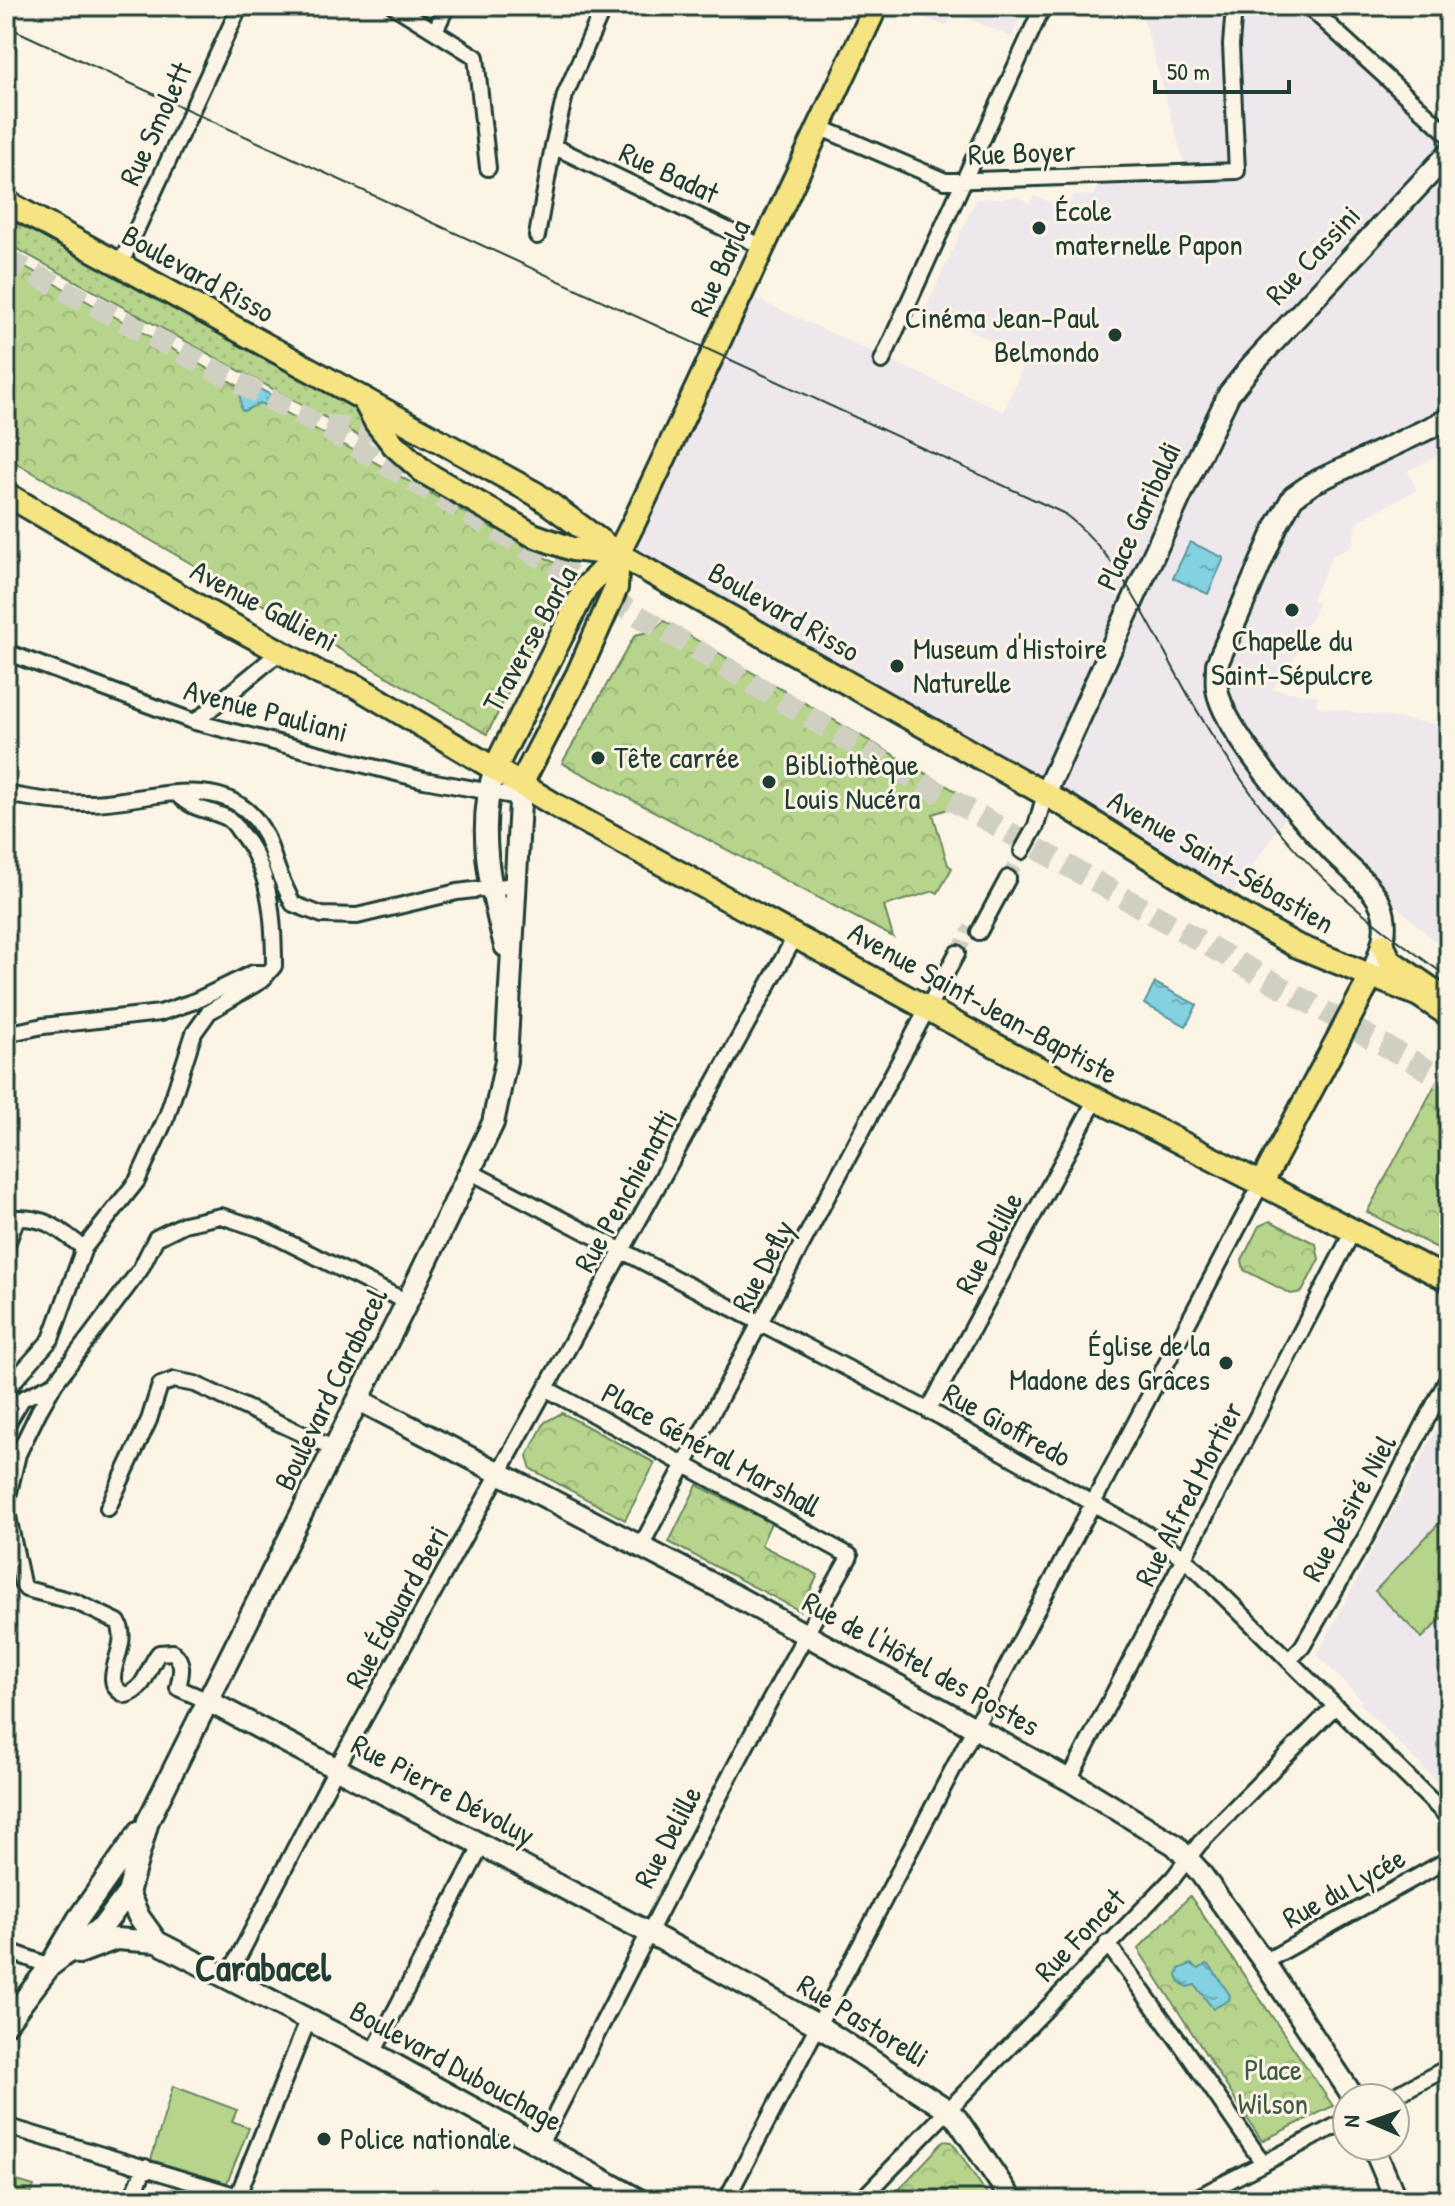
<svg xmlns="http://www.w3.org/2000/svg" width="1455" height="2206" font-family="'Patrick Hand',sans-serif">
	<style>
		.built { fill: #eee8ec }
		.grass { fill: url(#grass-dots); stroke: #6b8860; stroke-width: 2 }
		.forest { fill: url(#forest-crowns); stroke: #6b8860; stroke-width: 2 }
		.garden { fill: #b7d48c; stroke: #6b8860; stroke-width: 2 }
		.water { fill: url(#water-ripples); stroke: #5b969c; stroke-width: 2 }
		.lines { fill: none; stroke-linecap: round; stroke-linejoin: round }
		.street-tunnel { stroke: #d0d0c2; stroke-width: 14; stroke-dasharray: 14 7; stroke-linecap: butt }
		.primary-tunnel { stroke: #d0d0c2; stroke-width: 22; stroke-dasharray: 22 11; stroke-linecap: butt }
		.street-casing { stroke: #1f3d34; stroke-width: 20 }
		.secondary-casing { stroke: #1f3d34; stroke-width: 26 }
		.primary-casing { stroke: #1f3d34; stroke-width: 28 }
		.street { stroke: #fcf5e5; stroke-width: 14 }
		.secondary { stroke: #fcf5e5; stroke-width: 20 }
		.primary { stroke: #f6e381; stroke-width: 22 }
		.tram { stroke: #1f3d34; stroke-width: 2 }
		.poi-dot { fill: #1f3d34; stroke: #fcf5e5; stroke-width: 3 }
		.labels { text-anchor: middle; stroke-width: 6; stroke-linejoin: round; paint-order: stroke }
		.street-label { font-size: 30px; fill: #1f3d34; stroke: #fcf5e5 }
		.poi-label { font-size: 30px; fill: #1f3d34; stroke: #fcf5e5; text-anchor: start }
		.park-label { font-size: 30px; fill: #3d5b46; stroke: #fcf5e5 }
		.district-label { font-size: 38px; font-weight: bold; fill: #1f3d34; stroke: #fcf5e5 }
	</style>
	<defs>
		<pattern id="grass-dots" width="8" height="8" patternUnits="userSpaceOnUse" patternTransform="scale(2)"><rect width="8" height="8" fill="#b7d48c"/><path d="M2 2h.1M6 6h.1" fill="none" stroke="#9db779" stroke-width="1.8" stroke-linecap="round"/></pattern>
		<pattern id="forest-crowns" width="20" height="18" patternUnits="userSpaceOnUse" patternTransform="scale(2)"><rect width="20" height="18" fill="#b7d48c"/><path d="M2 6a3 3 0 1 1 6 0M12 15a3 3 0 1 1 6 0" fill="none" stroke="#9db779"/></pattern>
		<pattern id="water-ripples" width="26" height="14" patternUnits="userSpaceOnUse" patternTransform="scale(2)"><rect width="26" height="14" fill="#83d2e1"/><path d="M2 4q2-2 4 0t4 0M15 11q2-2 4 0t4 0" fill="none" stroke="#6bacb7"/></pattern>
	</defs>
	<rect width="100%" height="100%" fill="#fcf5e5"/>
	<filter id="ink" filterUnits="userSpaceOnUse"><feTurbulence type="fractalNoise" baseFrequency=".0125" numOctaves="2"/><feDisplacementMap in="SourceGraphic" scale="16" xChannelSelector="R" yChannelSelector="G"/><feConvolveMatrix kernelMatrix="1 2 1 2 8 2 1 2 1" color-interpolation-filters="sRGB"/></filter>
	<g filter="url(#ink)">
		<!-- built -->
		<path class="built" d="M901,6H1025L1011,37L954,12L946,27Z
			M1140,6H1308L1449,134V449L1408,471L1416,490L1357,522L1352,546L1332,556L1312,600L1319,603L1312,618L1297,636L1300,645L1295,657L1272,689L1317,696L1316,706L1449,726V954L1361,874L1297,802L1231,896L624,547L750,296L1004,412L1027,356L925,310L976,199L1018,197L1030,203L1034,196L1067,208L1073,195L1093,196L1098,184L1189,181Z
			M1449,1406V1789L1440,1779L1437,1782L1359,1703L1362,1700L1317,1655Z"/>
		<!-- grass -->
		<path class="grass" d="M6,218L86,257L352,399L381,439L357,435L6,243Z"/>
		<!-- forest -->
		<path class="forest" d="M6,256L571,572L487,734L6,457Z
			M664,621L964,796L966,803L933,814L948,865L952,868L938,893L934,891L884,906L893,937L562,763L635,635L653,631Z
			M1449,1059V1254L1367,1212Z
			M1270,1221L1316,1244L1319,1259L1302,1292L1291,1294L1244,1270L1242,1260L1259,1226Z
			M562,1413L655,1463L625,1520L531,1469L527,1456L545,1422Z
			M697,1485L771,1523L761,1545L818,1575L800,1611L669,1542Z
			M1190,1896L1333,2106L1262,2141L1138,1949Z
			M944,2141L952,2142L991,2200H889Z"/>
		<!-- garden -->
		<path class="garden" d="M1444,1518L1449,1523V1611L1422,1638L1375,1591Z
			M173,2086L237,2110L232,2121L249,2128L227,2183L151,2160Z
			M6,2178L34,2186L29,2200H6Z"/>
		<!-- water -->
		<path class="water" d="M252,385L275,397L274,411L260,403L244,411L241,409L240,396Z
			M1190,542L1224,558L1208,594L1173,578Z
			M1155,983L1197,1005L1186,1026L1144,1004Z
			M1191,1964L1199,1969L1206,1964L1210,1966L1230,1995L1229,2000L1213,2009L1195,1985L1188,1987L1180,1983L1177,1976L1179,1969Z"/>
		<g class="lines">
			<!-- street-tunnel -->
			<path class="street-tunnel" d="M1008,878L1022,851
				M957,953L971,928"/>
			<!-- primary-tunnel -->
			<path class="primary-tunnel" d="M6,259L321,426L874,756L1449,1082
				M326,426L379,431L422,447"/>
			<!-- street casing -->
			<g class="street-casing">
				<path id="street" d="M394,6L476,57L488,168
					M1308,6L1449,135
					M435,31L447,6
					M819,127L945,181L1237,171L1231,45L1234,6
					M553,146L763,247
					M537,236L553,146L565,95L604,6
					M120,265L240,6
					M882,361L1043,6
					M6,652L195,722L424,780L519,797
					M195,722L281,651
					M6,794C33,799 64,804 92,803C144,802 217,771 256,820C267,834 270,848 276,865C280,878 287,891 293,904L322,915L357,916L457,892L515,885
					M1022,851L1036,826L1045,794
					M979,932L1008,878
					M6,1034L43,1026L160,1013L195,1001L253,973H268
					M471,1172L941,1417L1168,1546L1198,1571L1449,1818
					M6,1247L17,1218C48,1217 60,1231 84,1248
					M6,1390L51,1339L84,1248L137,1181L167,1116L194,1033L209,1012L262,980L274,966C274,919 271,868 239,831C236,826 232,821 227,818C207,808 194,811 177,794
					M928,1411L1096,1099
					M6,1426L22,1399L55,1383
					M6,1505L18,1454L39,1411L55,1383L140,1270L156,1238L184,1224L221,1216L261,1229L407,1302
					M6,1507L22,1583L26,1589L76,1602L118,1622C133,1648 94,1682 126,1695C147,1689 147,1667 159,1653L173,1652C185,1663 181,1674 178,1688L208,1701
					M108,1508L149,1420L160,1385L174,1380L195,1384L335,1449
					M641,1546L957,953
					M1289,1660L1302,1647L1367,1535L1449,1376
					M1069,1780L1353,1231
					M1107,1943L1183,2047L1263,2163
					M6,1954L9,1951L50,1966
					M1264,1962L1449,1859
					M227,1979L337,1767L796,935
					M373,2053L482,1845
					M1390,2098L1449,2067
					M6,2126L238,2196
					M539,2146C642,1949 739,1750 850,1556L547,1389
					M131,2200L145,2167
					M236,2200L308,2020
					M726,2200L1261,1184
					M861,2200L1173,1878L1200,1843L1335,1706
					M1192,2200L1347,2120"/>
			</g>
			<!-- secondary casing -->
			<g class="secondary-casing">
				<path id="secondary" d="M495,768C476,827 490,888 505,946
					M1045,794L1184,488L1229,394L1252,365L1449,153
					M1371,977C1379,954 1391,931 1381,906C1373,886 1348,867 1333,852C1303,820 1223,730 1217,689C1216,681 1217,672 1217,664L1277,525L1293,497L1313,483L1449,419
					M359,1400L730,1593L1069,1780L1175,1845L1199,1871L1264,1962L1354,2098
					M208,1701L708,1964L817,2025L946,2109L957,2119L1012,2200
					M128,1893L139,1917L157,1942
					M79,1953L116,1939L157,1942L373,2053L639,2200
					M50,1966L104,1925L128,1893L148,1821L407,1302L493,1123L506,1061L521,784
					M6,2024L50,1966L78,1919L140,1831
					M1373,2146L1396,2200"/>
			</g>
			<!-- primary casing -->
			<g class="primary-casing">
				<path id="primary" d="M6,202L536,494L618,554L1068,807L1237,912L1295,945L1419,995L1449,1015
					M363,398L376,422L394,445L424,472L533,535L572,549L616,554
					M6,494L206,611L321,674L356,686L555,805L952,1022L1096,1099L1449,1280
					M495,768L586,587L618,554L635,520L876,6
					M521,784L578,674L616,588L618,554
					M1383,945L1389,960L1437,993
					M1261,1184L1371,977"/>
			</g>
			<!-- street -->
			<use href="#street" class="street"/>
			<!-- secondary -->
			<use href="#secondary" class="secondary"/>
			<!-- primary -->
			<use href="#primary" class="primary"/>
			<!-- tram -->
			<path class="tram" d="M6,26L1063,513C1120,554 1153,633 1187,693C1209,733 1237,774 1264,811C1314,880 1381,929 1449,978"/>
		</g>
	</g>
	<!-- markers -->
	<g class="poi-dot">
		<circle cx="1039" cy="228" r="8"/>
		<circle cx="1115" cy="335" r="8"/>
		<circle cx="1292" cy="610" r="8"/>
		<circle cx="897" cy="666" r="8"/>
		<circle cx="598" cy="758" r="8"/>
		<circle cx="769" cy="782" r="8"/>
		<circle cx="1226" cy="1363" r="8"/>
		<circle cx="324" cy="2139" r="8"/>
	</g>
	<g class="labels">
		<!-- street labels -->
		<g class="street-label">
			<text transform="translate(156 124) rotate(-65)" y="10">Rue Smolett</text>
			<text transform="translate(1022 153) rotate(-2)" y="10">Rue Boyer</text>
			<text transform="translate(669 173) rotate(25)" y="10">Rue Badat</text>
			<text transform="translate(1313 255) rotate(-47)" y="10">Rue Cassini</text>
			<text transform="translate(720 268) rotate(-65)" y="10">Rue Barla</text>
			<text transform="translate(198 274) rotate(29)" y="10">Boulevard Risso</text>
			<text transform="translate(1139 516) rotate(-65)" y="10">Place Garibaldi</text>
			<text transform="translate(264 606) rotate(28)" y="10">Avenue Gallieni</text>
			<text transform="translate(784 612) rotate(30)" y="10">Boulevard Risso</text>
			<text transform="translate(530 639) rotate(-61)" y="10">Traverse Barla</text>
			<text transform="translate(266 711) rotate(15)" y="10">Avenue Pauliani</text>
			<text transform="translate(1221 862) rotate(30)" y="10">Avenue Saint-Sébastien</text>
			<text transform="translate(983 1003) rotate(29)" y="10">Avenue Saint-Jean-Baptiste</text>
			<text transform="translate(626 1191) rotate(-61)" y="10">Rue Penchienatti</text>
			<text transform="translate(989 1243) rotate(-62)" y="10">Rue Delille</text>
			<text transform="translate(763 1266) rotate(-62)" y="10">Rue Defly</text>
			<text transform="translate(331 1389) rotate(-64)" y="10">Boulevard Carabacel</text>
			<text transform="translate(1007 1425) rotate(29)" y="10">Rue Gioffredo</text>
			<text transform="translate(711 1450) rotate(29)" y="10">Place Général Marshall</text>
			<text transform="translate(1189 1494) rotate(-63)" y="10">Rue Alfred Mortier</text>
			<text transform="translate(1349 1508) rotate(-61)" y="10">Rue Désiré Niel</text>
			<text transform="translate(397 1607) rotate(-61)" y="10">Rue Édouard Beri</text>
			<text transform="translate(921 1664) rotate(29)" y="10">Rue de l'Hôtel des Postes</text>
			<text transform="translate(443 1790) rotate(28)" y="10">Rue Pierre Dévoluy</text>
			<text transform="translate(668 1837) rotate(-62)" y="10">Rue Delille</text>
			<text transform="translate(1344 1888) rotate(-29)" y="10">Rue du Lycée</text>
			<text transform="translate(1080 1935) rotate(-46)" y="10">Rue Foncet</text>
			<text transform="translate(863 2021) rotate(32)" y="10">Rue Pastorelli</text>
			<text transform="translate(456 2066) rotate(29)" y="10">Boulevard Dubouchage</text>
		</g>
		<!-- poi labels -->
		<g class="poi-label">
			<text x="1055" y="221">École<tspan x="1055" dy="34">maternelle Papon</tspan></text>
			<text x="1099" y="328" text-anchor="end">Cinéma Jean-Paul<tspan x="1099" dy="34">Belmondo</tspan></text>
			<text x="1292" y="651" text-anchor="middle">Chapelle du<tspan x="1292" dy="34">Saint-Sépulcre</tspan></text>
			<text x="913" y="659">Museum d'Histoire<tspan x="913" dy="34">Naturelle</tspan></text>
			<text x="614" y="768">Tête carrée</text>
			<text x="785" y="775">Bibliothèque<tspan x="785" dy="34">Louis Nucéra</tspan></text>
			<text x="1210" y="1356" text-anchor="end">Église de la<tspan x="1210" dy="34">Madone des Grâces</tspan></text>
			<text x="340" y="2149">Police nationale</text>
		</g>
		<!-- park labels -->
		<g class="park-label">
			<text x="1273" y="2080">Place<tspan x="1273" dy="34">Wilson</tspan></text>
		</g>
		<!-- district labels -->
		<g class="district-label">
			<text x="263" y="1981">Carabacel</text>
		</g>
	</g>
	<!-- margin -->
	<rect width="1455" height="2206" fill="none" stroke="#fcf5e5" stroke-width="32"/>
	<rect x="16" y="16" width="1423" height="2174" fill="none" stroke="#1f3d34" stroke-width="3" filter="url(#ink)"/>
	<!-- north arrow -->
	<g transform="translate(1371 2122) rotate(272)"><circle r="38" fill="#fcf5e5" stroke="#a4ab9e" stroke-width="2"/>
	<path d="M0-6L14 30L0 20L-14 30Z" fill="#1f3d34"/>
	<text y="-12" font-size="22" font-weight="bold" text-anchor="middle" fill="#1f3d34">N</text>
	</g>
	<!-- scale -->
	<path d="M1155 80v12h134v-12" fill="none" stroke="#1f3d34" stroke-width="4"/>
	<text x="1167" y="80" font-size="24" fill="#1f3d34" stroke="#fcf5e5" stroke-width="6" paint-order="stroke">50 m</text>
</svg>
